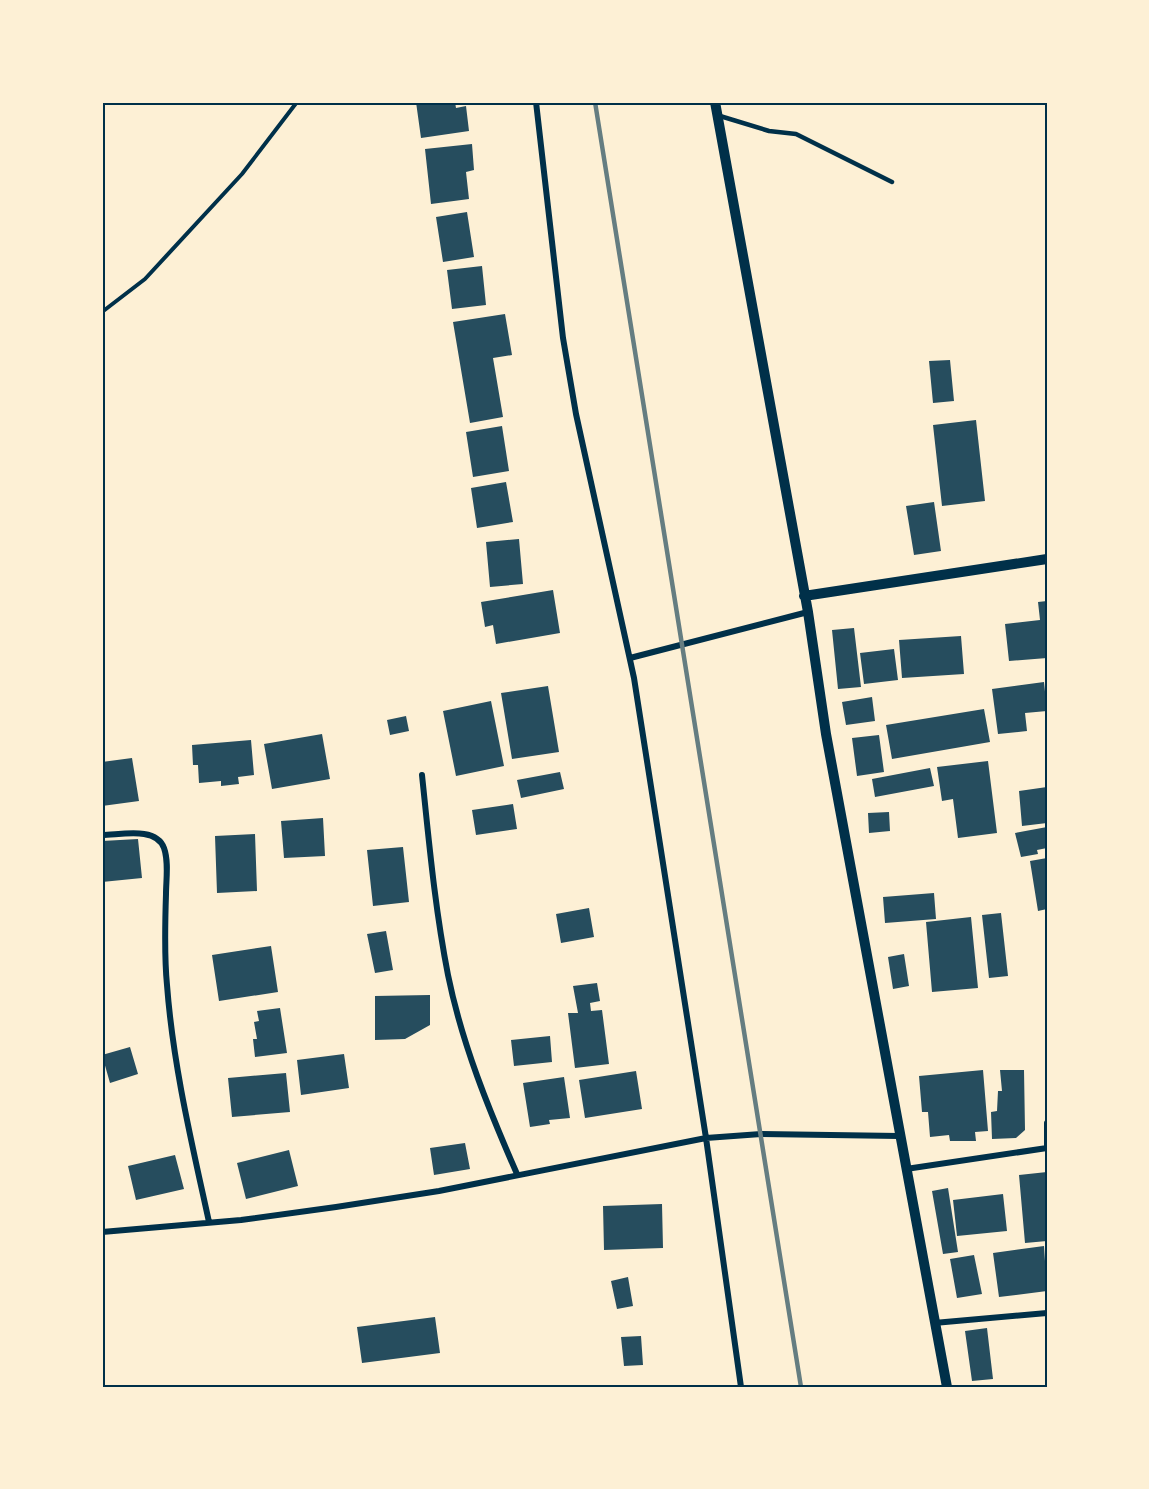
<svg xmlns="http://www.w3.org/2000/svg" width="1149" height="1489" font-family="'Work Sans',sans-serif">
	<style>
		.building { fill: #264d5e }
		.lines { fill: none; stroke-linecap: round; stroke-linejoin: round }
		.path { stroke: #003049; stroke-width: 4 }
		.service { stroke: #003049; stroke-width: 4.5 }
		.minor { stroke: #003049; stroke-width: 6 }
		.tertiary { stroke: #003049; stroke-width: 10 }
		.rail { stroke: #657d81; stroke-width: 4.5 }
		.neatline { fill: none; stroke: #003049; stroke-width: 2 }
	</style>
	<rect width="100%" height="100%" fill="#fdf0d5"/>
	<!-- building -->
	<path class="building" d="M416,102H455L456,108L466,106L469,131L421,138Z
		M472,144L474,170L466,172L469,199L431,204L425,149Z
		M467,212L474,257L443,262L436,217Z
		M482,266L486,305L452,309L447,270Z
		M505,314L512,355L493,358L503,417L470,423L453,322Z
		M950,360L954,401L933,403L929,361Z
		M976,420L985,501L942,506L933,425Z
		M502,426L509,471L473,477L466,432Z
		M506,482L513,522L477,528L471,488Z
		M934,502L941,551L914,555L906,506Z
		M519,539L523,584L490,587L486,542Z
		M553,590L560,633L496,644L493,625L485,627L481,602Z
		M1047,601V658L1009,661L1005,624L1040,620L1038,602Z
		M854,628L861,687L838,689L832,630Z
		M961,636L964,674L902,678L899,640Z
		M894,649L898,680L864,684L860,653Z
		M1044,682L1047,711L1025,713L1027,731L998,734L992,689Z
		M548,686L559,752L512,759L501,693Z
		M872,697L875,721L846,725L842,702Z
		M491,701L504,766L456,776L443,711Z
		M984,709L990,742L892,759L886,725Z
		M406,716L409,731L390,735L387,720Z
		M322,734L330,779L272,789L264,744Z
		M879,735L884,772L857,776L852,738Z
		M251,740L254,775L238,777L239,784L221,786V781L199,783L198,765H193L192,745Z
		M132,758L139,801L102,806V762Z
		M988,761L997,833L958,838L953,799L942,801L937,767Z
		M930,768L934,786L875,797L872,779Z
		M560,772L564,789L521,798L517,780Z
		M1047,787V823L1022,826L1019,791Z
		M513,804L517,829L476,835L472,810Z
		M889,812L890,831L869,833L868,813Z
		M323,818L325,856L284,858L281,821Z
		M1047,827V848L1037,850L1038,854L1021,857L1015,833Z
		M255,834L257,891L217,893L215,836Z
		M138,839L142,878L102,882V841Z
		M403,847L409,902L373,906L367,850Z
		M1047,858V909L1038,911L1030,861Z
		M934,893L936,919L885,923L883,897Z
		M589,908L594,937L561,943L556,914Z
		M1001,913L1008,976L989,978L982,915Z
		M971,917L978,988L932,992L926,922Z
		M386,931L393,970L375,973L367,934Z
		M271,946L278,992L219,1001L212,955Z
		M904,954L909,986L893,989L888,957Z
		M597,983L600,1001L590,1003L591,1011L602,1010L609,1064L575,1068L568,1013H578L573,986Z
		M430,995V1025L405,1039L375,1040V996Z
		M280,1008L287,1053L255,1057L253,1039H257L254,1022L259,1021L257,1011Z
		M550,1036L552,1062L514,1066L511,1040Z
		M130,1047L138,1074L110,1083L102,1055Z
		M344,1054L349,1088L301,1095L297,1060Z
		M983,1070L988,1131L975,1132L976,1141H950L949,1135L930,1137L928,1112H922L919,1076Z
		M1000,1070H1024L1025,1130L1016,1138L992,1139L991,1112L997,1111L998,1091H1002Z
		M636,1071L642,1109L585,1118L579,1080Z
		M286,1073L290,1112L232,1117L228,1078Z
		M564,1077L570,1118L549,1120L550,1124L530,1127L523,1083Z
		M465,1143L470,1169L434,1175L430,1148Z
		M289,1150L298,1186L246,1199L237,1163Z
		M175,1155L184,1189L136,1200L128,1166Z
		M1047,1172V1241L1025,1243L1019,1175Z
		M948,1188L958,1252L943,1254L932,1191Z
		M1003,1194L1007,1231L957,1236L953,1200Z
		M662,1204L663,1248L604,1250L603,1206Z
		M1044,1246L1047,1291L999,1297L993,1253Z
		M974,1255L982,1294L957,1298L950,1259Z
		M628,1277L633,1306L617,1309L611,1281Z
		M435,1317L440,1353L362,1363L357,1327Z
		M987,1328L993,1379L972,1381L965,1331Z
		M641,1336L643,1365L624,1366L621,1337Z"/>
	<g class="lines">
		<!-- path -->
		<path class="path" d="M102,312L145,279L242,174L297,102"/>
		<!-- service -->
		<path class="service" d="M720,116L769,131L796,134L892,182"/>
		<!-- minor -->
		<path class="minor" d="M536,102L563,338L576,414L634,678L706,1138L741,1387
			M630,658L808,612
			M422,775C429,842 435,909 448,975C462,1044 489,1110 517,1174
			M102,835C120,835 156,826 164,848C169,862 166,880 166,894C165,924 164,955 167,985C173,1065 192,1144 209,1222
			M1047,1148V1123
			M906,1169L1047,1148
			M102,1232L241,1220L336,1207L439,1191L706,1138L761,1134L899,1136
			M934,1323L1047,1313"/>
		<!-- tertiary -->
		<path class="tertiary" d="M715,102L808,612L826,734L947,1387
			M804,596L1047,559"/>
		<!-- rail -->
		<path class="rail" d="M595,102L801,1387"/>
	</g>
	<!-- border -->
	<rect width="1149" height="1489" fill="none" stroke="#fdf0d5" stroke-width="207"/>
	<rect x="104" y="104" width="942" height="1282" class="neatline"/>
</svg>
